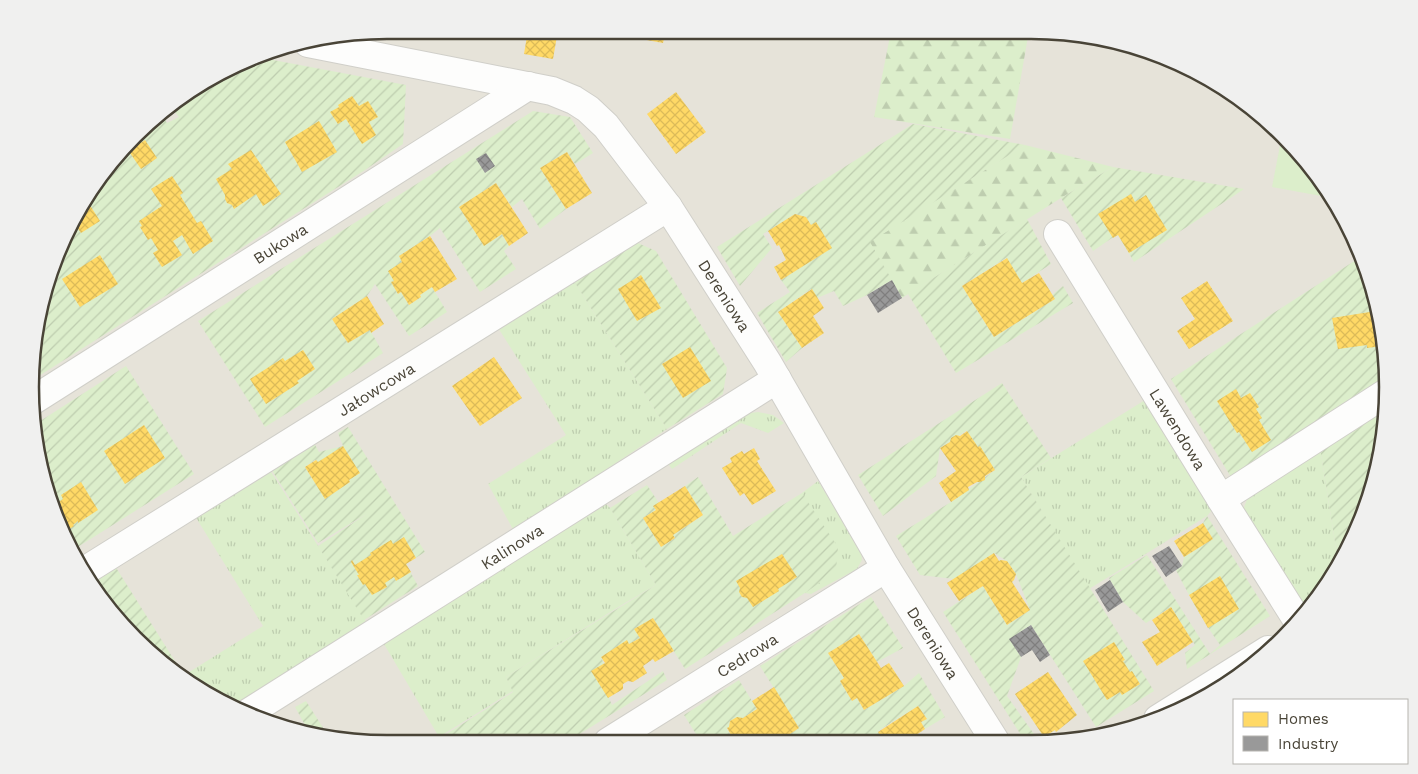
<svg xmlns="http://www.w3.org/2000/svg" width="1418" height="774" font-family="'Work Sans',sans-serif">
	<style>
		.residential { fill: #e6e3d9 }
		.grass { fill: url(#grass-tufts) }
		.forest { fill: url(#forest-firs) }
		.park { fill: #dceecb }
		.garden { fill: url(#garden-furrows); fill-rule: evenodd }
		.homes { fill: url(#homes-cross-hatch) }
		.industry { fill: url(#industry-cross-hatch) }
		.lines { fill: none; stroke-linecap: round; stroke-linejoin: round }
		.minor-casing { stroke: #d0cfc9; stroke-width: 30 }
		.minor { stroke: #fdfdfc; stroke-width: 28 }
		.labels { text-anchor: middle; stroke-width: 5; stroke-linejoin: round; paint-order: stroke }
		.street-label { font-size: 16px; fill: #494437; stroke: #fff }
		.rim { fill: none; stroke: #494437; stroke-width: 2.5 }
	</style>
	<defs>
		<pattern id="grass-tufts" width="24" height="20" patternUnits="userSpaceOnUse" patternTransform="scale(1.25)"><rect width="24" height="20" fill="#dceecb"/><path d="M3 7l-1-3M5 7V3M7 7l1-3M15 17l-1-3M17 17v-4M19 17l1-3" fill="none" stroke="#becdaf"/></pattern>
		<pattern id="forest-firs" width="22" height="20" patternUnits="userSpaceOnUse" patternTransform="scale(1.25)"><rect width="22" height="20" fill="#dceecb"/><path d="M5 1l3.5 6h-7zM16 11l3.5 6h-7z" fill="#becdaf"/></pattern>
		<pattern id="garden-furrows" width="10" height="10" patternUnits="userSpaceOnUse" patternTransform="scale(1.25)"><rect width="10" height="10" fill="#dceecb"/><path d="M-1 1l2-2M0 10L10 0M9 11l2-2" fill="none" stroke="#becdaf"/></pattern>
		<pattern id="homes-cross-hatch" width="8" height="8" patternUnits="userSpaceOnUse" patternTransform="scale(1.25)"><rect width="8" height="8" fill="#ffd966"/><path d="M0 0l8 8M0 8l8-8" fill="none" stroke="#dcbb59"/></pattern>
		<pattern id="industry-cross-hatch" width="8" height="8" patternUnits="userSpaceOnUse" patternTransform="scale(1.25)"><rect width="8" height="8" fill="#999"/><path d="M0 0l8 8M0 8l8-8" fill="none" stroke="#7f7e7e"/></pattern>
	</defs>
	<rect width="100%" height="100%" fill="#f2f1ec"/>
	<!-- residential -->
	<path class="residential" d="M387,30L1054,31L1124,42L1209,78L1266,118L1314,169L1351,229L1376,294L1387,363L1385,433L1369,501L1340,565L1299,623L1230,684L1167,717L1077,741L364,743L294,732L209,696L119,623L57,524L31,411L42,295L90,189L169,104L272,49Z"/>
	<!-- grass -->
	<path class="grass" d="M572,278L667,429L514,531L488,484L566,435L495,323Z
		M1145,400L1212,510L1207,516L1089,589L1021,477Z
		M758,412L773,415L784,423L768,433L741,423L672,469L666,461L743,414Z
		M1320,448L1339,567L1311,606H1307L1295,598L1243,510L1251,489Z
		M268,467L367,623L235,707C216,699 198,693 186,674L263,626L195,516Z
		M818,481L861,550L862,560L857,569L811,594L805,593L802,493Z
		M606,504L610,508L656,585L625,603L506,677L513,691L439,737L384,644Z"/>
	<!-- forest -->
	<path class="forest" d="M891,31H1029L1010,139L874,117Z
		M1025,145L1113,167L1061,198L902,298L869,242Z"/>
	<!-- park -->
	<path class="park" d="M1282,135L1314,169L1332,198L1272,187Z"/>
	<!-- garden -->
	<path class="garden" d="M257,57L406,85L403,144L365,170L34,379L42,295L90,189L159,115L162,114L167,123L179,117L169,104Z
		M533,111L570,117L593,153L575,164L567,152L540,168L566,209L540,229L522,199L512,207L496,183L459,207L484,245L502,234L509,246L504,251L516,269L480,292L440,228L430,236L399,256L402,262L394,281L392,283L398,294L401,292L409,305L421,297L420,295L432,287L447,312L409,336L375,284L367,296L332,319L348,343L370,330L383,353L265,427L198,321Z
		M913,124L1025,145L870,242L892,280L867,295L843,306L834,291L817,298L811,289L778,312L802,348L786,362L757,313L790,292L781,280L831,248L816,223L811,225L806,217L795,214L763,234L772,248L740,286L717,247Z
		M1113,167L1244,189L1134,262L1118,235L1112,238L1093,251L1061,198Z
		M1027,219L1051,264L1022,283L1006,258L962,286L994,337L1055,299L1052,295L1063,286L1073,303L956,373L908,294Z
		M631,240L656,251L727,368L723,394L667,429L572,278Z
		M1359,258C1374,283 1377,301 1382,329C1384,347 1387,363 1387,381L1231,477L1171,379Z
		M126,366L194,474L73,550L57,524L34,425Z
		M1002,383L1051,458L1021,477L1154,691L1096,727L1031,625L1010,639L1021,657L1007,696L1034,734L1024,740L943,612L983,586L1007,625L1030,610L1016,574L1007,561L994,553L954,579L920,575L896,536L951,502L995,470L966,431L940,448L936,476L883,516L858,475Z
		M1386,407L1385,433L1369,501L1339,567L1320,448Z
		M348,427L425,552L406,564L418,586L364,620L318,546L368,513L318,543L271,469L313,441L319,452L343,446L338,433ZM315,460L318,462L349,480L350,482L325,498L305,467Z
		M698,477L733,536L802,493L838,547L836,571L808,591L685,669L653,618L635,629L640,638L629,644L627,641L601,657C609,672 604,690 612,705L663,671L667,680L565,743H432L513,692L506,677L656,585L610,508L647,485L659,503L653,506L656,510L643,518L661,547L675,538L673,535L703,515L685,486Z
		M1207,516L1270,616L1187,669L1185,653L1195,645L1171,607L1146,623L1123,602L1109,578L1147,555L1210,654L1220,645C1203,621 1189,596 1176,570L1182,566L1184,557L1213,539L1203,523Z
		M115,566L185,677L119,623L92,580Z
		M871,597L903,648L877,662L859,634L828,653L844,678L840,681L852,701L857,698L864,710L904,686L919,673L945,717L925,729L921,722L927,719L918,706L878,731L884,742H842L837,734L825,742H778L799,728L760,666Z
		M739,680L757,709L743,718L730,721L729,727L727,729L735,742H701L684,715Z
		M306,701L329,737L310,734L295,707Z"/>
	<!-- homes -->
	<path class="homes" d="M528,30H558L553,59L524,54Z
		M643,30H666L663,43L641,39Z
		M676,92L706,132L676,154L647,114Z
		M352,96L359,106L368,101L378,117L369,122L376,135L362,144L346,119L338,124L330,112L339,107L338,105Z
		M319,121L337,152L302,172L285,142Z
		M145,140L157,158L141,169L130,153L128,154L127,152Z
		M251,150L281,194L263,206L256,194L234,209L232,205L227,203L225,199V195L216,179L232,169L228,164Z
		M567,152L592,193L566,209L540,168Z
		M172,176L183,193L180,195L197,223L201,221L213,241L193,254L182,235L173,241L182,255L162,267L153,253L158,250L151,238L148,240L140,227L142,226L139,221L162,206L151,189Z
		M496,183L528,233L509,246L502,234L484,246L459,207Z
		M1131,194L1135,202L1146,195L1167,230L1129,253L1118,235L1113,238L1098,214Z
		M86,199L100,221L81,233L74,223Z
		M795,214L806,217L811,225L816,222L832,248L781,280L774,267L786,260L779,245L777,246L768,231Z
		M430,236L457,279L435,292L432,287L420,295L421,297L409,305L401,292L398,294L391,282L394,281L388,271L402,262L399,256Z
		M100,255L118,284L80,307L62,279Z
		M1007,258L1022,283L1039,273L1055,299L994,337L962,286Z
		M641,275L661,308L637,321L618,289Z
		M1207,281L1233,321L1189,349L1177,331L1195,319L1181,298Z
		M812,289L824,308L813,316L824,333L802,348L778,312Z
		M367,296L384,324L371,333L370,330L348,343L332,319Z
		M1376,311L1382,346L1367,348V345L1338,349L1332,318Z
		M690,347L711,381L683,398L662,364Z
		M303,350L315,369L297,381L299,383L266,404L250,379L283,358L285,361Z
		M494,357L522,398L480,426L452,386Z
		M1236,389L1241,398L1250,393L1259,407L1256,409L1262,418L1259,420L1271,440L1252,452L1239,432L1237,433L1217,401Z
		M144,425L165,458L125,484L104,451Z
		M967,431L978,447L980,446L995,470L985,476V480L980,482H977L968,487L969,490L951,502L939,483L956,471L940,448L950,442L951,438L956,435L960,436Z
		M343,446L360,473L349,480L350,482L325,499L305,467L316,460L318,462Z
		M754,448L760,459L757,461L776,491L752,505L744,493L740,496L722,468L732,462L730,458L742,451L744,454Z
		M81,482L98,510L78,523V521L73,525L74,526L63,533L57,524L53,506L63,499L61,495Z
		M685,486L703,515L673,535L675,538L661,547L643,518L656,510L653,506Z
		M1203,523L1213,539L1184,557L1174,541Z
		M404,537L416,558L406,564L411,572L396,581L394,577L385,583L387,587L372,595L365,584L363,585L357,575H359L351,562L352,560L355,565L371,555L370,553L391,540L393,544Z
		M994,553L999,561L1001,560L1007,561L1016,574L1014,580L1012,582L1030,610L1007,625L983,586L959,601L947,583Z
		M782,554L797,577L778,589L779,591L753,607L747,598L742,597L739,592L740,588L736,581Z
		M1220,576L1239,609L1208,628L1189,595Z
		M111,598L127,625L124,627L119,623L106,601Z
		M1171,607L1193,642L1157,666L1142,642L1160,632L1152,620Z
		M653,618L674,651L655,662L653,659L643,666L647,673L633,682L628,681L623,684V689L608,698L591,671L605,663L601,657L627,640L629,644L640,638L634,629Z
		M859,634L881,668L889,663L904,686L864,710L857,698L852,701L840,681L844,678L828,653Z
		M1114,642L1125,660L1123,661L1130,672L1132,671L1140,684L1122,695L1120,692L1107,700L1083,661Z
		M1048,672L1077,715L1056,732L1055,730L1044,737L1015,694Z
		M774,687L799,728L778,742H735L727,728L729,727L730,721L737,717L743,718L757,709L752,701Z
		M918,706L927,719L921,722L925,729L906,742H884L878,732Z
		M837,734L842,742H825Z"/>
	<!-- industry -->
	<path class="industry" d="M486,153L495,166L485,173L476,159Z
		M892,280L902,298L878,313L867,295Z
		M1169,546L1182,566L1166,577L1152,556Z
		M1110,580L1123,602L1108,612L1095,590Z
		M1031,625L1050,655L1040,662L1032,650L1021,657L1009,639Z"/>
	<g class="lines">
		<!-- minor casing -->
		<g class="minor-casing">
			<g id="minor">
				<path id="s1" d="M308,43L552,91L574,100L588,109L606,126L668,207L767,362L886,568L995,741"/>
				<path id="s2" d="M1058,234L1221,499L1299,623"/>
				<path id="s3" d="M32,401L528,86"/>
				<path d="M1221,499L1386,393"/>
				<path id="s4" d="M86,570L668,207"/>
				<path id="s5" d="M248,713L777,379"/>
				<path d="M1158,719L1268,650"/>
				<path id="s6" d="M608,742L886,568"/>
			</g>
		</g>
		<!-- minor -->
		<use href="#minor" class="minor"/>
	</g>
	<g class="labels">
		<!-- street labels -->
		<g class="street-label">
			<text dy="6" stroke="none"><textPath href="#s3" startOffset="294">Bukowa</textPath></text>
			<text dy="6" stroke="none"><textPath href="#s1" startOffset="521">Dereniowa</textPath></text>
			<text dy="6" stroke="none"><textPath href="#s4" startOffset="342">Jałowcowa</textPath></text>
			<text dy="6" stroke="none"><textPath href="#s2" startOffset="229">Lawendowa</textPath></text>
			<text dy="6" stroke="none"><textPath href="#s5" startOffset="312">Kalinowa</textPath></text>
			<text dy="6" stroke="none"><textPath href="#s1" startOffset="926">Dereniowa</textPath></text>
			<text dy="6" stroke="none"><textPath href="#s6" startOffset="164">Cedrowa</textPath></text>
		</g>
	</g>
	<!-- crop -->
	<path d="M0 0H1418V774H0ZM387 39H1031A348 348 0 0 1 1379 387V387A348 348 0 0 1 1031 735H387A348 348 0 0 1 39 387V387A348 348 0 0 1 387 39Z" fill="#f0f0ef" fill-rule="evenodd"/>
	<path class="rim" d="M387 39H1031A348 348 0 0 1 1379 387V387A348 348 0 0 1 1031 735H387A348 348 0 0 1 39 387V387A348 348 0 0 1 387 39Z"/>
	<!-- legend -->
	<rect x="1233" y="699" width="175" height="65" fill="#ffffff" stroke="#b6b4af"/>
	<rect x="1243" y="712" width="25" height="15" fill="#ffd966" stroke="#b6b4af"/>
	<text x="1278" y="724" font-size="15" fill="#494437">Homes</text>
	<rect x="1243" y="736" width="25" height="15" fill="#999999" stroke="#b6b4af"/>
	<text x="1278" y="749" font-size="15" fill="#494437">Industry</text>
</svg>
